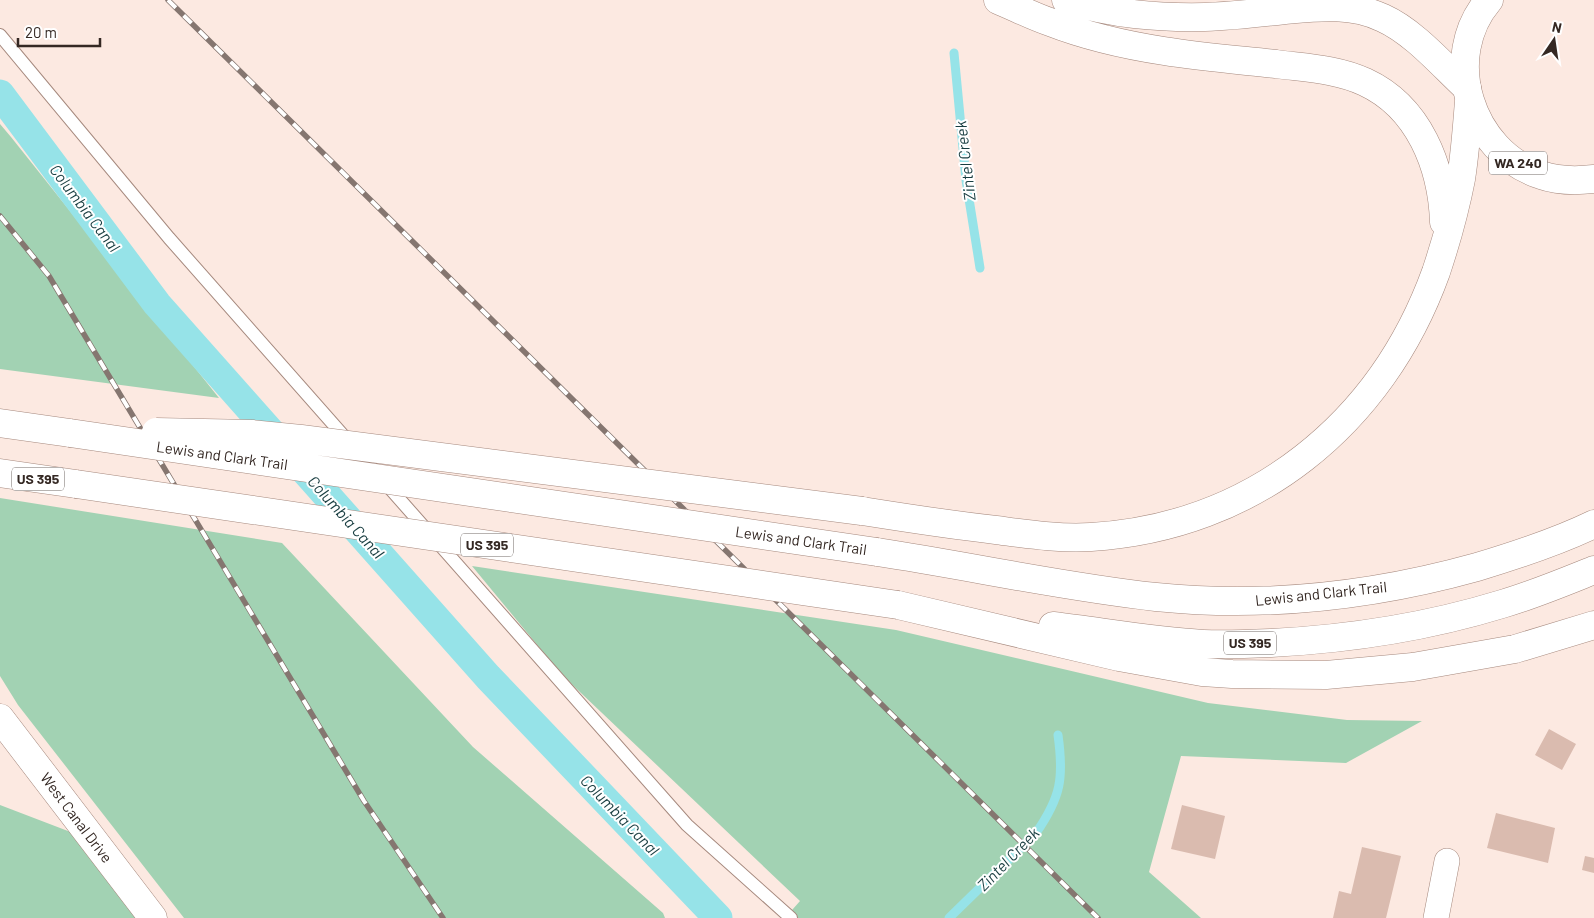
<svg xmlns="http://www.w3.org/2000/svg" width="1594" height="918" font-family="Barlow,sans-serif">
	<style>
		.green { fill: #a2d2b3 }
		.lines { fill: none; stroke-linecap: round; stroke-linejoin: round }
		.stream { stroke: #96e3e8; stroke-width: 9 }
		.canal { stroke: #96e3e8; stroke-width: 29 }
		.building { fill: #dabbaf }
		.service-casing { stroke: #a6897e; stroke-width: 14 }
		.minor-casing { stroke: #a6897e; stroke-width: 26 }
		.tertiary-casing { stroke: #a6897e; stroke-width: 29 }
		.trunk-casing { stroke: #a6897e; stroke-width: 29 }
		.motorway-casing { stroke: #a6897e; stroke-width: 29 }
		.service { stroke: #fff; stroke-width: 12 }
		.minor { stroke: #fff; stroke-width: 25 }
		.tertiary { stroke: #fff; stroke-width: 28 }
		.trunk { stroke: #fff; stroke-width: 28 }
		.motorway { stroke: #fff; stroke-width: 28 }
		.rail-casing { stroke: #857670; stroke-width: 5.5 }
		.rail { stroke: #fff; stroke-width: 4; stroke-dasharray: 11; stroke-linecap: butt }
		.motorway-bridge-casing { stroke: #a6897e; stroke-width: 29; stroke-linecap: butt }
		.motorway-bridge { stroke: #fff; stroke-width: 28 }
		.labels { text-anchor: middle; stroke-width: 4; stroke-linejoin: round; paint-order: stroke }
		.shield { fill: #fff; stroke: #716865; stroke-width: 1 }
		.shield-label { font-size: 14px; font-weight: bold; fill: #342823 }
		.street-label { font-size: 15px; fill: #342823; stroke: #fff }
		.water-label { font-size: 16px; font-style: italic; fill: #183d40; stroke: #fff }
	</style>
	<rect width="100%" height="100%" fill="#fce9e1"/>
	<!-- green -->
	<path class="green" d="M0,124L11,137L219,398L0,369Z
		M0,498L282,543L473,747L663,913L665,918H184L18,705L0,676Z
		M472,566L896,630L1208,703L1347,720L1422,721L1346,763L1181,756L1149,872L1201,918H785L800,901L562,675Z
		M0,805L81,836L142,918H0Z"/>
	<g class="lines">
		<!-- stream -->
		<path class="stream" d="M954,53L966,180L980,268
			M949,918L1036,833C1061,797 1064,778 1058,735"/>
		<!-- canal -->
		<path class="canal" d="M0,94L157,304L488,677L718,918"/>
	</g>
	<!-- building -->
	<path class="building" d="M1549,729L1576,744L1562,770L1535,755Z
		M1182,805L1225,816L1215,859L1171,849Z
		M1496,813L1555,828L1548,863L1487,848Z
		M1362,847L1401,856L1386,918H1333L1339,891L1351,894Z
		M1585,856L1594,858V873L1582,870Z"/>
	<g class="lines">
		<!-- service casing -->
		<g class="service-casing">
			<path id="service" d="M0,35L169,238L687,825L791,918"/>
		</g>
		<!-- minor casing -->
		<g class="minor-casing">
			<path id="minor" d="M1436,918L1447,861"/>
		</g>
		<!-- tertiary casing -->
		<g class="tertiary-casing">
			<path id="tertiary" d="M0,718L153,918"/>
		</g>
		<!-- trunk casing -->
		<g class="trunk-casing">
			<path id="trunk" d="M1489,0C1440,57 1470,152 1541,175C1558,181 1577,181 1594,179"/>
		</g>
		<!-- motorway casing -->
		<g class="motorway-casing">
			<path id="motorway" d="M998,0C1015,7 1032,16 1050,22C1086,36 1125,45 1164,51C1201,57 1239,60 1276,64C1306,68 1337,69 1365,82C1419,107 1442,166 1444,222
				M1066,0C1114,14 1155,18 1205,17C1232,16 1259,13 1285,10C1318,7 1351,3 1383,18C1414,32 1442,65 1467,88
				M0,423L70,433
				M0,473L76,484
				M862,511C906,518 951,525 996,530C1027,534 1059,539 1091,537C1254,527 1381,424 1436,272C1446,242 1455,210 1461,179C1465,154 1467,127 1469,101
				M877,552C970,566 1063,587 1156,597C1264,608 1373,596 1477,567C1517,555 1557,542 1594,524
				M898,605L1119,657L1202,672L1232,674L1326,675L1413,667L1515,649L1594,625
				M1053,626C1103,632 1153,641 1203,644C1226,645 1249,644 1271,643C1349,639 1427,627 1502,604C1533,595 1564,582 1594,570"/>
		</g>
		<!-- service -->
		<use href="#service" class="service"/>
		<!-- minor -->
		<use href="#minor" class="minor"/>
		<!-- tertiary -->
		<use href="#tertiary" class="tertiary"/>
		<!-- trunk -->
		<use href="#trunk" class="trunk"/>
		<!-- motorway -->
		<use href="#motorway" class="motorway"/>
		<!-- rail casing -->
		<g class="rail-casing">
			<path id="rail" d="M168,0L1098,918
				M0,216L49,276L364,801L443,918"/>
		</g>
		<!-- rail -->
		<use href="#rail" class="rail"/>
		<!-- motorway-bridge casing -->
		<g class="motorway-bridge-casing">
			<path id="motorway-bridge" d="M156,432L252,434L301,439L862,511
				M70,433L877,552
				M76,484L898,605"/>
		</g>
		<!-- motorway-bridge -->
		<use href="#motorway-bridge" class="motorway-bridge"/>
	</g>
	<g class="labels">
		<!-- shield labels -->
		<g class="shield">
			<rect x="1489" y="151.5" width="58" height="23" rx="4"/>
			<rect x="12" y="467.5" width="52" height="23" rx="4"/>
			<rect x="461" y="533.5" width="52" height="23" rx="4"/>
			<rect x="1224" y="631.5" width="52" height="23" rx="4"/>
		</g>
		<g class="shield-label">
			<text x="1518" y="168">WA 240</text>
			<text x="38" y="484">US 395</text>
			<text x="487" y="550">US 395</text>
			<text x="1250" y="648">US 395</text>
		</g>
		<!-- street labels -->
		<g class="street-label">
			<text transform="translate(222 456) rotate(8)" y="5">Lewis and Clark Trail</text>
			<text transform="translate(801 541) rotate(8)" y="5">Lewis and Clark Trail</text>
			<text transform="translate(1321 594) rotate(-6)" y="5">Lewis and Clark Trail</text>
			<text transform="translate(76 818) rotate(53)" y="5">West Canal Drive</text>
		</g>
		<!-- water labels -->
		<g class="water-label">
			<text transform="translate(965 161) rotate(-97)" y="6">Zintel Creek</text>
			<text transform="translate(85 208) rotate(53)" y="6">Columbia Canal</text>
			<text transform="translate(346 517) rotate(48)" y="6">Columbia Canal</text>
			<text transform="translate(620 815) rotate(46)" y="6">Columbia Canal</text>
			<text transform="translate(1008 859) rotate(-46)" y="6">Zintel Creek</text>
		</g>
	</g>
	<!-- north arrow -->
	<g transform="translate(1554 40) rotate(13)" stroke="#ffffff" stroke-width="4" paint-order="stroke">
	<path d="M0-4L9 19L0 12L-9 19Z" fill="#342823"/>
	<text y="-8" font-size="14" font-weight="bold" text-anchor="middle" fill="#342823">N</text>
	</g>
	<!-- scale -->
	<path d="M18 38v8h82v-8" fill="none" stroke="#342823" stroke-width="2.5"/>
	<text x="25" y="38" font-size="15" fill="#342823" stroke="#ffffff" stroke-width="4" paint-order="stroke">20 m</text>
</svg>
